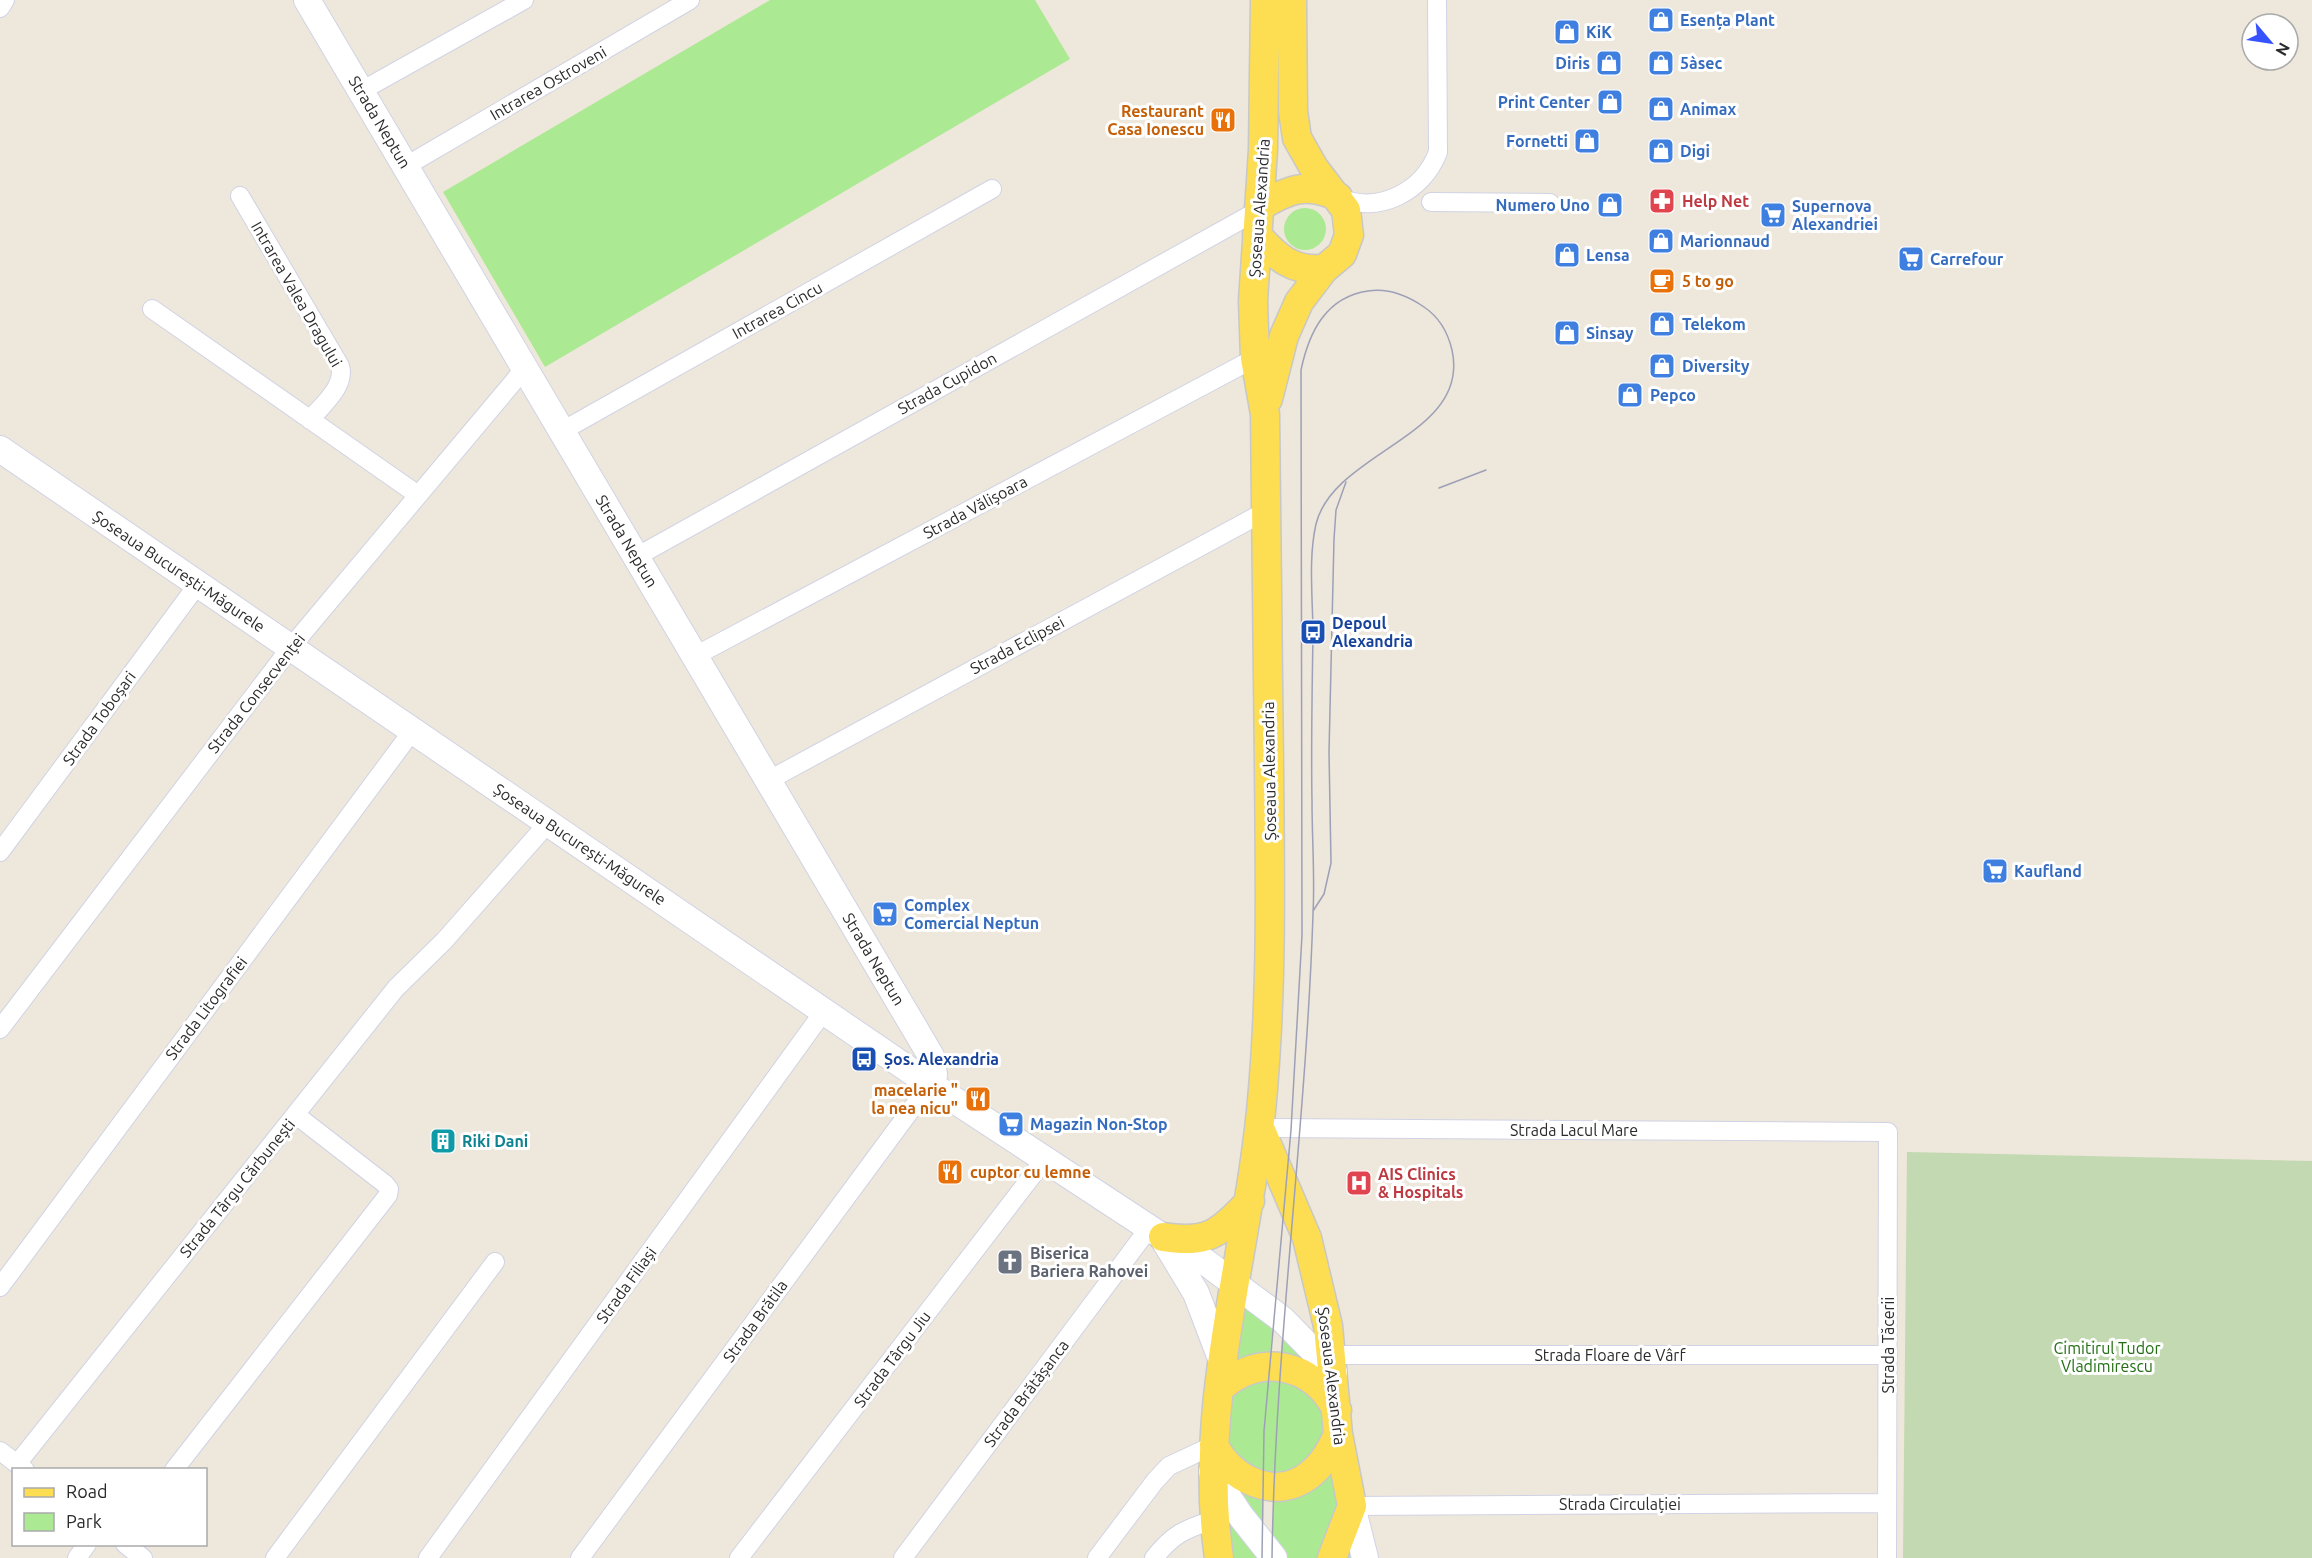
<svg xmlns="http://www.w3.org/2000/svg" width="2312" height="1558" font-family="Ubuntu,sans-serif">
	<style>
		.green { fill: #ace993 }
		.cemetery { fill: #c3d9b1 }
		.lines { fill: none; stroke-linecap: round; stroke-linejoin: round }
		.street-casing { stroke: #d0d3e5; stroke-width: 20 }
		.secondary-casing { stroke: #d0d3e5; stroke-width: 28 }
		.primary-casing { stroke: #c8c8c8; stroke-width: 31 }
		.street { stroke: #fff; stroke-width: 18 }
		.secondary { stroke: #fff; stroke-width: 26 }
		.primary { stroke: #fddd51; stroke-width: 28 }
		.tram { stroke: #9da0b7; stroke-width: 1.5 }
		.labels { text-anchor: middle; stroke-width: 6; stroke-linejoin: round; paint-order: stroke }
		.shop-label { font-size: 16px; font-weight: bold; fill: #366cbe; stroke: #fff; text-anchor: start }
		.street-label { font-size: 16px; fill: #2b2b2b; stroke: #fff }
		.food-label { font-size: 16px; font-weight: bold; fill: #c56008; stroke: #fff; text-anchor: end }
		.health-label { font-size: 16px; font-weight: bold; fill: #be3a42; stroke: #fff; text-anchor: start }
		.transit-label { font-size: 16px; font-weight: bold; fill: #164399; stroke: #fff; text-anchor: start }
		.culture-label { font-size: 16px; font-weight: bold; fill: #0d838f; stroke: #fff; text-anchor: start }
		.worship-label { font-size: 16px; font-weight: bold; fill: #5b616d; stroke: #fff; text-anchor: start }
		.park-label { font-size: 16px; fill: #226f13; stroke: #fff }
	</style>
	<rect width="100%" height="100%" fill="#eee7db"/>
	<!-- green -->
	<path class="green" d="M770,0H1035L1070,59L545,367L443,192Z
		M1284 229a21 21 0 1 1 42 0a21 21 0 1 1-42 0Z
		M1237,1283L1274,1312L1269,1367H1280L1283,1320L1318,1353L1365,1558H1272L1274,1487L1262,1486V1558H1219Z"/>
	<!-- cemetery -->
	<path class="cemetery" d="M1907,1152L2312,1161V1558H1903Z"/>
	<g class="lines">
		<!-- street casing -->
		<g class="street-casing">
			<path id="street" d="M0,8L5,0
				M361,91L524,0
				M406,166L690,0
				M240,196L340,366C346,386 322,405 310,420
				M1338,197C1378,215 1423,192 1438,152L1437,0
				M1431,202L1550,203
				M152,309L418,495
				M562,431L992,189
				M636,557L1259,210
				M695,656L1255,358
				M769,780L1266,511
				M0,852L198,584
				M0,1029L291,647L525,368
				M1260,1128L1888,1132L1887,1558
				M0,1287L413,730
				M1332,1355H1888
				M0,1451L25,1470
				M17,1464L396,988L444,941L549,822
				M174,1470L388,1195L389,1189L385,1184L296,1115
				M1352,1506L1887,1503
				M125,1544L143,1558
				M77,1558L87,1544
				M275,1558L495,1262
				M428,1558L824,1011
				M580,1558L930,1084
				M739,1558L1045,1159
				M903,1558L1149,1228
				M1097,1558L1155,1481L1169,1466L1214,1445
				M1154,1558C1173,1534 1185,1529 1213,1520"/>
		</g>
		<!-- secondary casing -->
		<g class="secondary-casing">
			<path id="secondary" d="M307,0L931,1056L934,1075L930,1084
				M0,449L930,1084L1163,1237L1204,1261L1283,1320L1334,1372
				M1164,1240L1196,1293L1223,1364
				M1212,1472L1240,1515L1274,1558
				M1352,1506L1365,1558"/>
		</g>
		<!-- primary casing -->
		<g class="primary-casing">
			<path id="primary" d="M1259,207C1287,190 1307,181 1338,197
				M1257,235C1276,257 1293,272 1324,269
				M1268,399L1284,336L1299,302L1324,269L1342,254L1349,235L1346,210L1314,168L1297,138L1293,111L1292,0
				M1260,1128L1307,1238L1328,1326L1338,1434L1352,1506L1332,1558
				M1163,1237C1207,1244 1220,1234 1250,1201
				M1219,1389C1259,1352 1312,1362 1337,1410
				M1214,1445C1230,1479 1275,1501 1308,1476C1323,1465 1331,1450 1338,1434
				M1219,1558C1196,1401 1251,1245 1263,1089C1272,982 1270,874 1269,766C1268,649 1266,531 1265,414L1255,358L1253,301L1263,150L1265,0"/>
		</g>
		<!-- street -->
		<use href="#street" class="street"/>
		<!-- secondary -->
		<use href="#secondary" class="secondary"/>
		<!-- primary -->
		<use href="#primary" class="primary"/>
		<!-- tram -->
		<path class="tram" d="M1439,488L1486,470
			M1313,911L1324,894L1331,863L1329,752L1334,539L1336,510L1346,482
			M1262,1558L1264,1431L1291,1130L1302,935L1301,370C1309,332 1326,297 1368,291C1388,288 1408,296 1424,307C1439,317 1448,333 1452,350C1471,436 1334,451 1316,524C1308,559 1313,600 1313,636C1312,691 1311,746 1312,802C1312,839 1315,877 1313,914C1306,1129 1275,1343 1272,1558"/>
	</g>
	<!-- icons -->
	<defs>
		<g id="shop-square" transform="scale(1.35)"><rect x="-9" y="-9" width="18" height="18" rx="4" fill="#3f7fe0" stroke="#fff"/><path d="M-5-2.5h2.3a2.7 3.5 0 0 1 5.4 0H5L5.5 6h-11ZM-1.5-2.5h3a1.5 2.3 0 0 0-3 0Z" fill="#fff"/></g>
		<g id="restaurant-square" transform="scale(1.35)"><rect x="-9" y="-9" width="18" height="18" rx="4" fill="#e8710a" stroke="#fff"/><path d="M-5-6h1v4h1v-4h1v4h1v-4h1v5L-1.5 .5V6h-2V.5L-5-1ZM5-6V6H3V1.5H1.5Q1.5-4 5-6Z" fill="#fff"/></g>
		<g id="pharmacy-square" transform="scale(1.35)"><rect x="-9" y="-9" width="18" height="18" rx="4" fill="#e0444e" stroke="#fff"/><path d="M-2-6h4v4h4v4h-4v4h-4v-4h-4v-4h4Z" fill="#fff"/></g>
		<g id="supermarket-square" transform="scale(1.35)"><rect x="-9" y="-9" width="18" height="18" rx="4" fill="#3f7fe0" stroke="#fff"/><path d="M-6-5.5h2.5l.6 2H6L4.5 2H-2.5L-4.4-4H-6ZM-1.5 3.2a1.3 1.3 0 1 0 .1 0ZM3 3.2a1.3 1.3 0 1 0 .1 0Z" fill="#fff"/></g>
		<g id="cafe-square" transform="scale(1.35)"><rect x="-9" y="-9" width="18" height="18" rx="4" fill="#e8710a" stroke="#fff"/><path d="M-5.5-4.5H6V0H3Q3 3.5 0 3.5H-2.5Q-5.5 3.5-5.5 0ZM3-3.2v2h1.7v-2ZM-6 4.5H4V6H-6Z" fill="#fff"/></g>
		<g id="bus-square" transform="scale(1.35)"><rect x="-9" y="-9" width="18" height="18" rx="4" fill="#1a4fb4" stroke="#fff"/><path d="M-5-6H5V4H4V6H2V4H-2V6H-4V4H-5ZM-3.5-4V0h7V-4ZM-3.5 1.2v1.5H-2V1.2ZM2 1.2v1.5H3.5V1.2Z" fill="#fff"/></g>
		<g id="building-square" transform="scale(1.35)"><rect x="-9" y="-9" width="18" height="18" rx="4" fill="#0f9aa8" stroke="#fff"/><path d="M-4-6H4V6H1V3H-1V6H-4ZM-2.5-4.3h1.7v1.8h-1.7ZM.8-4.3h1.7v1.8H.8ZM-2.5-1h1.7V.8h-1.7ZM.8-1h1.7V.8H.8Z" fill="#fff"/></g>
		<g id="hospital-square" transform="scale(1.35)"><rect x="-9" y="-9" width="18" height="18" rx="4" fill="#e0444e" stroke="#fff"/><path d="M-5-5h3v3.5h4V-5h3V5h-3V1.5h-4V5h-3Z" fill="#fff"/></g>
		<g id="church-square" transform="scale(1.35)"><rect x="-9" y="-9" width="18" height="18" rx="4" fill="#6b7280" stroke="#fff"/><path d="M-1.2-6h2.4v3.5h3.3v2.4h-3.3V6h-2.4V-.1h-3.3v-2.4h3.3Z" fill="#fff"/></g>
	</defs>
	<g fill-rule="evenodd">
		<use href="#shop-square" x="1661" y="20"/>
		<use href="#shop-square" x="1567" y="32"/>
		<use href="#shop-square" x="1609" y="63"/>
		<use href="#shop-square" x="1661" y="63"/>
		<use href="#shop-square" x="1610" y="102"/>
		<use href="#shop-square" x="1661" y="109"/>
		<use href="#restaurant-square" x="1223" y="120"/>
		<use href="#shop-square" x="1587" y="141"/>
		<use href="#shop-square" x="1661" y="151"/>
		<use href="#pharmacy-square" x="1662" y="201"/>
		<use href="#shop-square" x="1610" y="205"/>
		<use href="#supermarket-square" x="1773" y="215"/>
		<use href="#shop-square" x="1661" y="241"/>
		<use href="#shop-square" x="1567" y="255"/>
		<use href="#supermarket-square" x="1911" y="259"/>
		<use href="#cafe-square" x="1662" y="281"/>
		<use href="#shop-square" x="1662" y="324"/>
		<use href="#shop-square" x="1567" y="333"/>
		<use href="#shop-square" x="1662" y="366"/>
		<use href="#shop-square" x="1630" y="395"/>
		<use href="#bus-square" x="1313" y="632"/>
		<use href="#supermarket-square" x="1995" y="871"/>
		<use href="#supermarket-square" x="885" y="914"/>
		<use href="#bus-square" x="864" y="1059"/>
		<use href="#restaurant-square" x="978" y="1099"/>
		<use href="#supermarket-square" x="1011" y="1124"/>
		<use href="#building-square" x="443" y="1141"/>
		<use href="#restaurant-square" x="950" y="1172"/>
		<use href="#hospital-square" x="1359" y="1183"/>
		<use href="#church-square" x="1010" y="1262"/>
	</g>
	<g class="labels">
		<!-- shop labels -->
		<g class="shop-label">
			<text x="1680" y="26">Esența Plant</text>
			<text x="1586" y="38">KiK</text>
			<text x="1590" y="69" text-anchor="end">Diris</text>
			<text x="1680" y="69">5àsec</text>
			<text x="1590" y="108" text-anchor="end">Print Center</text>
			<text x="1680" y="115">Animax</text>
			<text x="1568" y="147" text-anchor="end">Fornetti</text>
			<text x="1680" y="157">Digi</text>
			<text x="1590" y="211" text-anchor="end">Numero Uno</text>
			<text x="1792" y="212">Supernova<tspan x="1792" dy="18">Alexandriei</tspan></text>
			<text x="1680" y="247">Marionnaud</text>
			<text x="1586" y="261">Lensa</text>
			<text x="1930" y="265">Carrefour</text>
			<text x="1682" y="330">Telekom</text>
			<text x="1586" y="339">Sinsay</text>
			<text x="1682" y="372">Diversity</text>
			<text x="1650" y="401">Pepco</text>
			<text x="2014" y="877">Kaufland</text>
			<text x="904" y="911">Complex<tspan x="904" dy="18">Comercial Neptun</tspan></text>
			<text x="1030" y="1130">Magazin Non-Stop</text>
		</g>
		<!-- street labels -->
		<g class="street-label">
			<text transform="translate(548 83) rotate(-30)" y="6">Intrarea Ostroveni</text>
			<text transform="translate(380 122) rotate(59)" y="6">Strada Neptun</text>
			<text transform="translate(1259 208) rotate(-86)" y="6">Șoseaua Alexandria</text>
			<text transform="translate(297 294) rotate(60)" y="6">Intrarea Valea Dragului</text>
			<text transform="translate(777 310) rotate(-29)" y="6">Intrarea Cincu</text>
			<text transform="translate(947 383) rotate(-29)" y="6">Strada Cupidon</text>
			<text transform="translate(975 507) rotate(-28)" y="6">Strada Vălișoara</text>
			<text transform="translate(627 541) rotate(59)" y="6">Strada Neptun</text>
			<text transform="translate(179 571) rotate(34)" y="6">Șoseaua București-Măgurele</text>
			<text transform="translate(1017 645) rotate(-28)" y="6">Strada Eclipsei</text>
			<text transform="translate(256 693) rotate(-52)" y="6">Strada Consecvenței</text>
			<text transform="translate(99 718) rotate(-54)" y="6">Strada Toboșari</text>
			<text transform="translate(1269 771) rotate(-91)" y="6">Șoseaua Alexandria</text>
			<text transform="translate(580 844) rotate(34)" y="6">Șoseaua București-Măgurele</text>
			<text transform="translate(874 959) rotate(59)" y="6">Strada Neptun</text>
			<text transform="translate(206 1008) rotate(-53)" y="6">Strada Litografiei</text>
			<text x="1574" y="1136">Strada Lacul Mare</text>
			<text transform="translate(237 1188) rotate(-51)" y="6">Strada Târgu Cărbunești</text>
			<text transform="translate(626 1285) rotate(-54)" y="6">Strada Filiași</text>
			<text transform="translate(755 1321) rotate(-54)" y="6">Strada Brătila</text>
			<text transform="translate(1888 1345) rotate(-90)" y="6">Strada Tăcerii</text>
			<text x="1610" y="1361">Strada Floare de Vârf</text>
			<text transform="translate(892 1359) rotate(-53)" y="6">Strada Târgu Jiu</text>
			<text transform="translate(1332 1376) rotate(83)" y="6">Șoseaua Alexandria</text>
			<text transform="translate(1026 1393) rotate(-53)" y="6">Strada Brătășanca</text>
			<text x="1620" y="1510">Strada Circulației</text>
		</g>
		<!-- food labels -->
		<g class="food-label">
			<text x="1204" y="117">Restaurant<tspan x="1204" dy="18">Casa Ionescu</tspan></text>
			<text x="1682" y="287" text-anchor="start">5 to go</text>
			<text x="958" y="1096">macelarie "<tspan x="958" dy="18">la nea nicu"</tspan></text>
			<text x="970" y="1178" text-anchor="start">cuptor cu lemne</text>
		</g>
		<!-- health labels -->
		<g class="health-label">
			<text x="1682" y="207">Help Net</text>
			<text x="1378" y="1180">AIS Clinics<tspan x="1378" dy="18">&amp; Hospitals</tspan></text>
		</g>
		<!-- transit labels -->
		<g class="transit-label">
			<text x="1332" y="629">Depoul<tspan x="1332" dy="18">Alexandria</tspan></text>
			<text x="884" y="1065">Șos. Alexandria</text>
		</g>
		<!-- culture labels -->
		<g class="culture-label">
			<text x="462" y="1147">Riki Dani</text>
		</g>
		<!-- worship labels -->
		<g class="worship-label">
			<text x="1030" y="1259">Biserica<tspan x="1030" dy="18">Bariera Rahovei</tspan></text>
		</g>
		<!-- park labels -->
		<g class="park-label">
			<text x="2107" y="1354">Cimitirul Tudor<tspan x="2107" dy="18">Vladimirescu</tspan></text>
		</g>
	</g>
	<!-- legend -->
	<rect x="12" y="1468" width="195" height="78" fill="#ffffff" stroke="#aaaaaa" stroke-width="1.5"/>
	<rect x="24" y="1488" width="30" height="9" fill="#fddd51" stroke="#aaaaaa" stroke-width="1.5"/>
	<text x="66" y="1498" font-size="18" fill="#2b2b2b">Road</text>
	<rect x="24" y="1513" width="30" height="18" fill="#ace993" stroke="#aaaaaa" stroke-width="1.5"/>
	<text x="66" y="1528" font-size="18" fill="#2b2b2b">Park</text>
	<!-- north arrow -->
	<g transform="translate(2270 42) rotate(119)"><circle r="28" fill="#ffffff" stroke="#aaaaaa" stroke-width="1.5"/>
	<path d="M0-4.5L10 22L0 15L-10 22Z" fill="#3753ff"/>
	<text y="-9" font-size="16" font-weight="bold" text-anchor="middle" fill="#2b2b2b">N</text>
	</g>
</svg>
